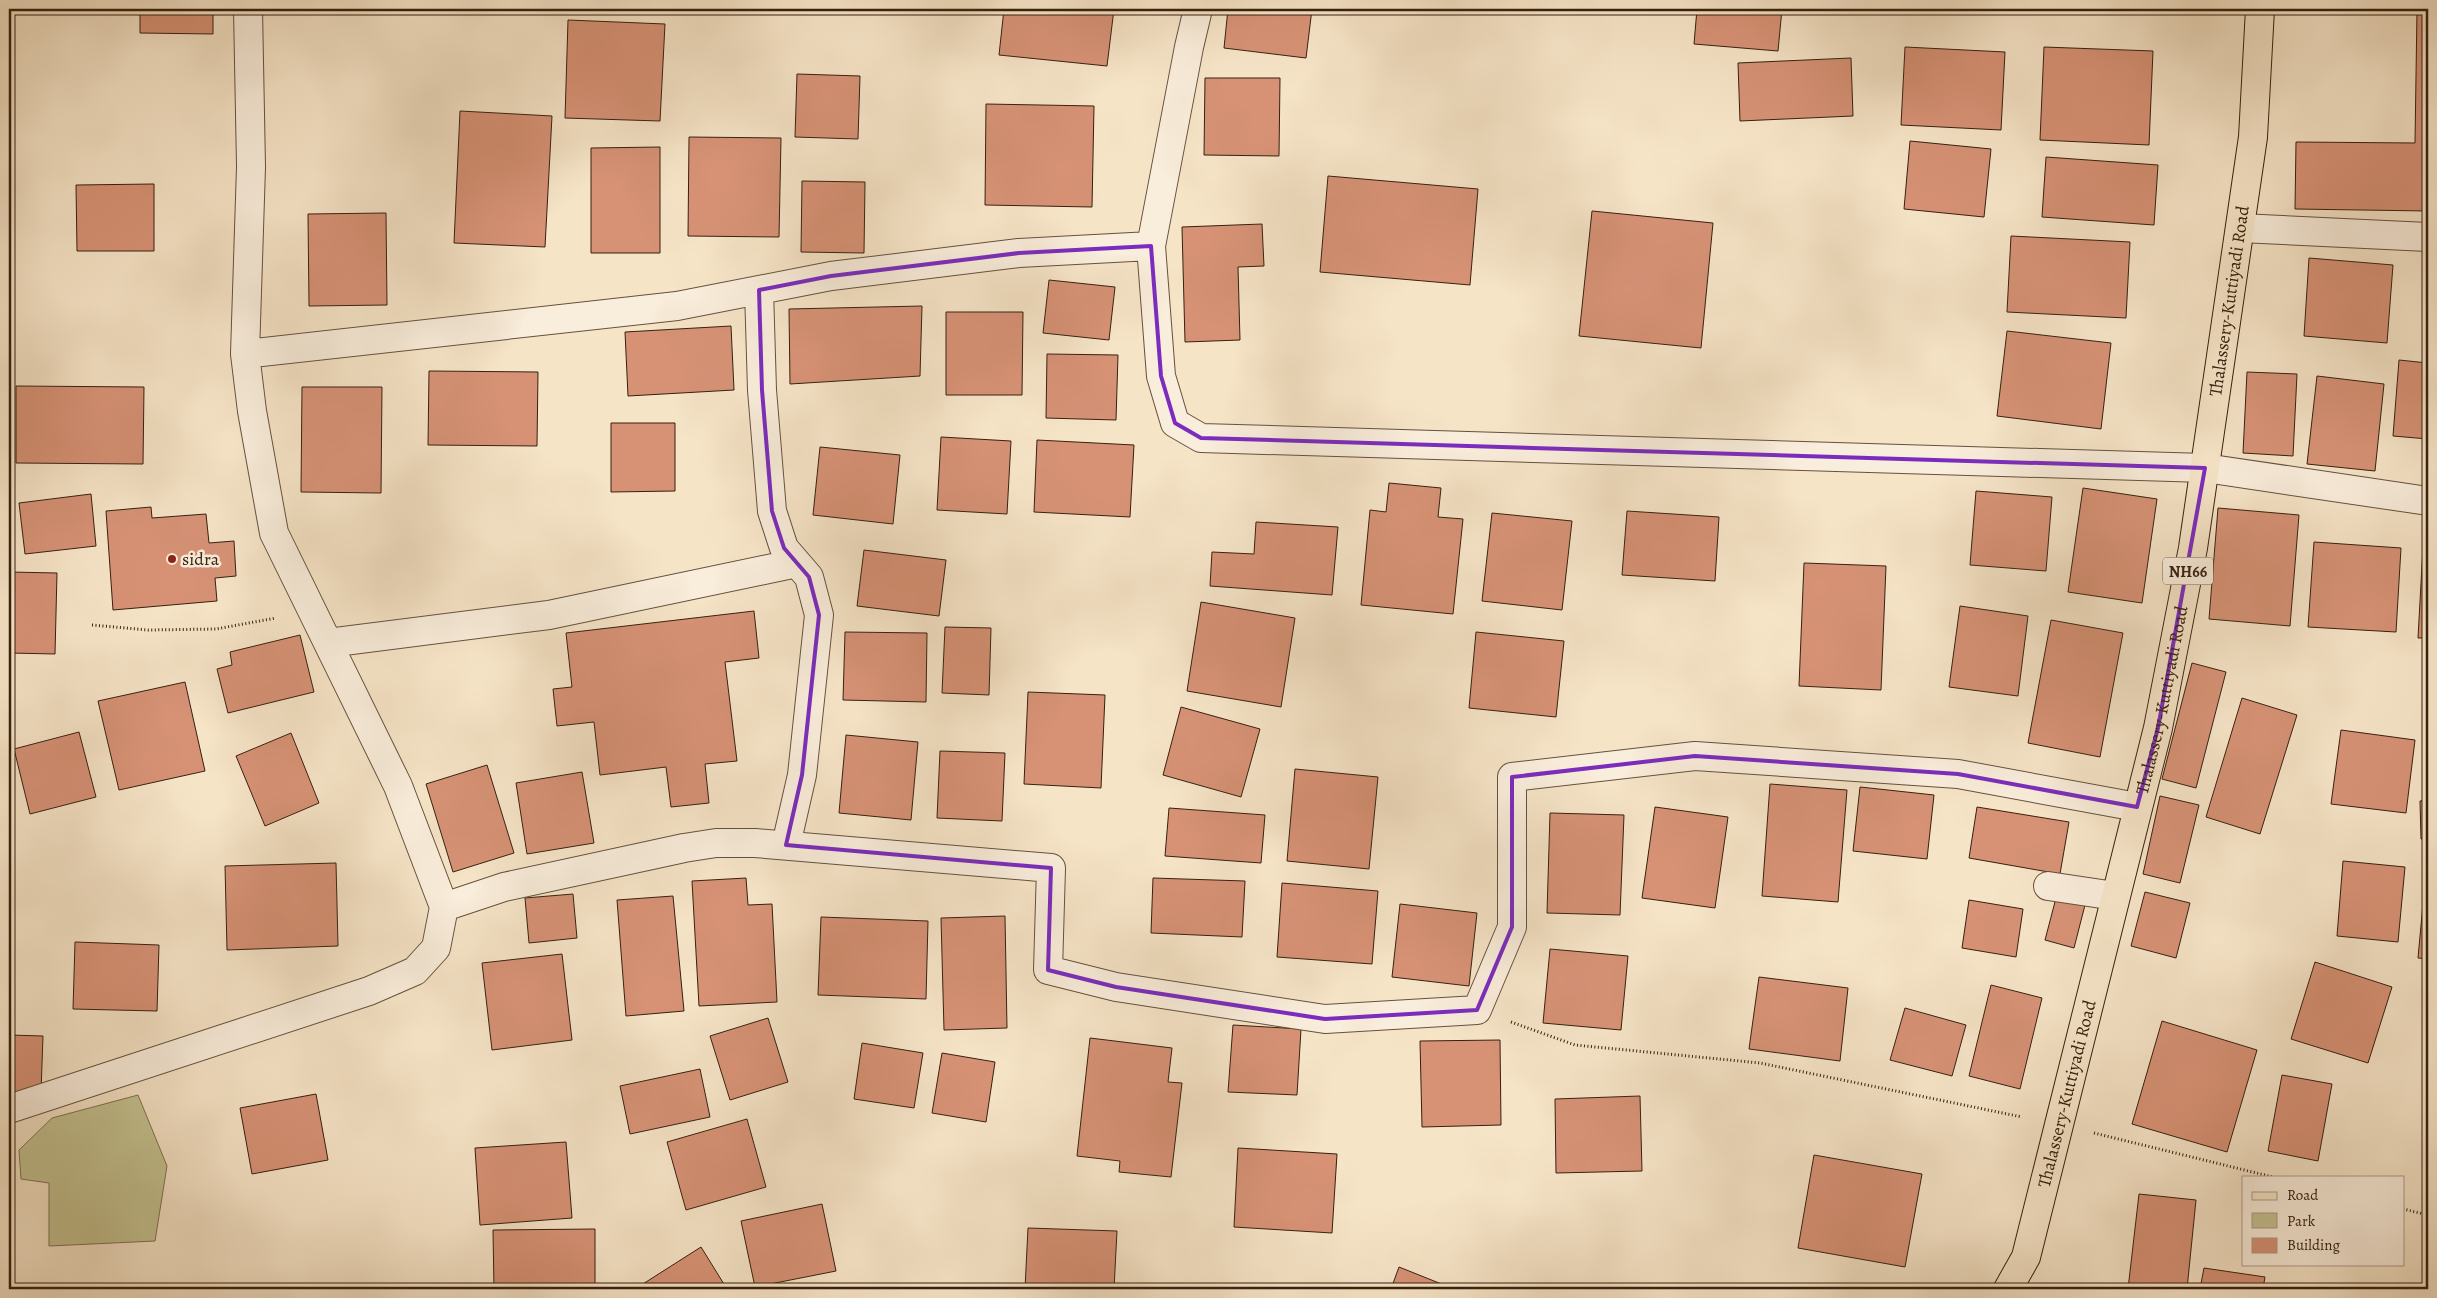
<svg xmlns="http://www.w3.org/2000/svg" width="2437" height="1298" font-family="Alegreya,serif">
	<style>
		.green { fill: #c4c291; stroke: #7d7150 }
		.building { fill: #d79276; stroke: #36200f }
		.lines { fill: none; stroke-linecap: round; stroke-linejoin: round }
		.minor-casing { stroke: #66513d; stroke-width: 30 }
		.major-casing { stroke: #36200f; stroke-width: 30 }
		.path { stroke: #36200f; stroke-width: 3; stroke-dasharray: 1 2.5; stroke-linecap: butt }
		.minor { stroke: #f9eddb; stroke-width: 28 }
		.major { stroke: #f6e4c7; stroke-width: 28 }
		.marked { fill: none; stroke: #7b2cbf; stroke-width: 4; stroke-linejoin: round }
		.poi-dot { fill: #8f2418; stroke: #f9eddb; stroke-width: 2 }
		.labels { text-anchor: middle; stroke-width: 5; stroke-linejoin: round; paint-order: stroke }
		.shield { fill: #f9eddb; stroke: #705e4c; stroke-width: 1 }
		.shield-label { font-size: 16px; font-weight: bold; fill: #36200f }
		.street-label { font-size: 18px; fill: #36200f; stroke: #f9eddb }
		.poi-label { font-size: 18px; fill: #36200f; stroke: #f9eddb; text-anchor: start }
	</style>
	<rect width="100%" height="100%" fill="#f6e4c7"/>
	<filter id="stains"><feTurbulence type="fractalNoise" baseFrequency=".004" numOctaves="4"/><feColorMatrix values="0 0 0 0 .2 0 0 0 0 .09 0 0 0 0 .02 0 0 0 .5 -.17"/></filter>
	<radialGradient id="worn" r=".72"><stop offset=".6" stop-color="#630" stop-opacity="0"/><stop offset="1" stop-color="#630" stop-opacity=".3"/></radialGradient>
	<!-- green -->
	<path class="green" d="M138,1095L167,1166L155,1241L49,1246V1183L21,1179L19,1150L52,1118Z"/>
	<!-- building -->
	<path class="building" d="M140,9H213V34L140,33Z
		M1004,9H1114L1107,66L999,55Z
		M1228,9H1312L1306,58L1224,48Z
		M1697,9H1782L1778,51L1694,44Z
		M1898,9H2003V13Z
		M2417,9H2428V211L2295,209L2296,142L2415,143Z
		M568,20L665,24L660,121L565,118Z
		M1905,47L2005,52L2001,130L1901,125Z
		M2044,47L2153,51L2149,145L2040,140Z
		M1851,58L1853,116L1740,121L1738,63Z
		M797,74L860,76L858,139L795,137Z
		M1205,78H1280L1279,156L1204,155Z
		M986,104L1094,106L1092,207L985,205Z
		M460,111L552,116L545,247L454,243Z
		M689,137L781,138L779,237L688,236Z
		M1910,141L1991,149L1984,217L1904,209Z
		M660,147V253H591V148Z
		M2046,157L2158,165L2154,225L2042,217Z
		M1328,176L1478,189L1470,285L1320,272Z
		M802,181L865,182L864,253L801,252Z
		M154,184V251H77L76,185Z
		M1592,211L1713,223L1701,348L1579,336Z
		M386,213L387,305L309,306L308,214Z
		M1262,224L1264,266L1238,267L1240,340L1185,342L1182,227Z
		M2011,236L2130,242L2126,318L2007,312Z
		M2309,258L2393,265L2387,343L2304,336Z
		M1049,280L1115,287L1109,340L1043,333Z
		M922,306L920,376L790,384L789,309Z
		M946,312H1023L1022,395H946Z
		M731,326L734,390L628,396L625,332Z
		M2007,331L2111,343L2101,429L1997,416Z
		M1047,354L1118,355L1116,420L1046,418Z
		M2399,360L2428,363V439L2393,436Z
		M429,371L538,372L537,446L428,445Z
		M2247,372L2297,374L2293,456L2243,453Z
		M2317,376L2384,384L2375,471L2307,464Z
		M16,386L144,387L143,464L16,463Z
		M302,387H382L381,493L301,492Z
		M611,423H675V491L611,492Z
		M941,437L1011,441L1007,514L937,510Z
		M1037,440L1134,445L1130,517L1034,512Z
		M820,447L900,455L893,524L813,515Z
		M1389,483L1441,488L1438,517L1463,519L1453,614L1361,605L1370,510L1386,512Z
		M2083,488L2157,499L2142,603L2068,592Z
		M1976,491L2052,497L2046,571L1970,565Z
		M91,494L96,546L25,554L19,503Z
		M151,507L152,518L206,514L209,543L234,541L236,576L215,578L217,601L113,610L106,511Z
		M2218,508L2299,515L2290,626L2209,619Z
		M1627,511L1719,517L1715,581L1622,575Z
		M1492,513L1572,521L1562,610L1482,601Z
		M1256,522L1338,527L1332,595L1210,586L1212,552L1254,554Z
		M2314,542L2401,548L2396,632L2308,627Z
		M2423,547H2428V638H2418Z
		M864,550L946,560L939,616L857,606Z
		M1804,563L1886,566L1881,690L1799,686Z
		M9,572L57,573L55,654L9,653Z
		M1201,602L1295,618L1281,707L1187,691Z
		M1960,606L2028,616L2018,696L1949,687Z
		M754,611L759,658L725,662L737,761L705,764L709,803L671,807L666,767L600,775L594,722L557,726L553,689L572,687L566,633Z
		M2051,620L2123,633L2100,757L2028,743Z
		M945,627L991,628L989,695L942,693Z
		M845,632L927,633L926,702L843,700Z
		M1476,632L1564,641L1556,717L1469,708Z
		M300,635L314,692L228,713L217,669L232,665L230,652Z
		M2192,663L2226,672L2196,788L2162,779Z
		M185,682L205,771L119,790L98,701Z
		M1028,692L1105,695L1101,788L1024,784Z
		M2242,698L2297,715L2260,834L2206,817Z
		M1181,707L1260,729L1241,797L1163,775Z
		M2341,730L2415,740L2406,813L2331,804Z
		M79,732L96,797L30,814L14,749Z
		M291,733L319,803L265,826L236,756Z
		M846,735L918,742L911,820L839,813Z
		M940,751L1005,753L1002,821L937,818Z
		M487,765L514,853L453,872L426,784Z
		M1295,769L1378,777L1369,869L1287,861Z
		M582,772L594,843L527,854L516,783Z
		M1770,784L1847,790L1838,902L1762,896Z
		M1860,787L1934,795L1927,859L1853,851Z
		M2160,796L2199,805L2180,883L2143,874Z
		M2428,800V839H2421L2420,801Z
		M1655,807L1728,817L1715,908L1642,898Z
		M1977,807L2069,822L2060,874L1969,858Z
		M1169,808L1265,815L1261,863L1165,856Z
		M1550,813L1624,815L1620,915L1547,913Z
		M2343,861L2405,867L2398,942L2337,936Z
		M336,863L338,946L227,950L225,866Z
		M2426,871H2428V959L2418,958Z
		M746,878L748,905L772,904L777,1002L699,1006L692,881Z
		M1153,878L1245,881L1242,937L1151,933Z
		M1282,883L1378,891L1372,964L1277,957Z
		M2145,892L2190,903L2176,958L2131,946Z
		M573,894L577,938L529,943L525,898Z
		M673,896L684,1011L626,1016L617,900Z
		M2056,898L2085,905L2074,948L2045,940Z
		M1969,900L2023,909L2016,957L1962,948Z
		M1400,904L1477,913L1469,986L1392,977Z
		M1005,916L1007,1028L944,1030L941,918Z
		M821,917L928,921L926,999L818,995Z
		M75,942L159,945L157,1011L73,1009Z
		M1550,949L1628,956L1621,1030L1543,1023Z
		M562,954L572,1040L492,1050L482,963Z
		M2315,962L2392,987L2368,1063L2291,1039Z
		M1759,977L1848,988L1840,1061L1749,1049Z
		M1991,985L2042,998L2020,1089L1969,1076Z
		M1905,1008L1966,1025L1952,1076L1890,1060Z
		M768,1018L788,1082L730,1100L710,1036Z
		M2162,1021L2257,1050L2227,1152L2132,1124Z
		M1233,1025L1301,1029L1297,1095L1228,1092Z
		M9,1035L43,1036L41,1092H9Z
		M1090,1038L1172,1048L1168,1082L1182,1083L1171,1177L1119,1172L1120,1161L1077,1156Z
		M1500,1040L1501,1125L1422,1127L1420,1041Z
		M862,1043L923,1053L914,1108L854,1099Z
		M942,1053L995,1062L986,1122L932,1113Z
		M700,1069L710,1117L630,1134L620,1086Z
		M2282,1075L2332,1084L2318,1161L2268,1151Z
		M316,1094L328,1160L252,1174L240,1108Z
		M1640,1096L1642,1171L1556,1173L1555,1099Z
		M747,1119L766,1187L686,1210L667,1142Z
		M566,1142L572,1218L480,1225L475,1148Z
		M1238,1148L1337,1154L1332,1233L1234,1227Z
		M1814,1155L1922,1174L1905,1267L1798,1248Z
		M2139,1194L2196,1200L2187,1289H2128Z
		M822,1204L836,1271L755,1287L741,1221Z
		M1028,1228L1117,1231L1114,1289H1025Z
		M595,1229V1289H494L493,1230Z
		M701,1247L727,1289H635Z
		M1399,1267L1454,1289H1391Z
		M2204,1268L2265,1277L2263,1289H2200Z"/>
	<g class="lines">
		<!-- minor casing -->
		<g class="minor-casing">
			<path id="minor" d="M2240,228L2428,237
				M1151,246L1161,376L1175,423L1201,438L2205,468L2428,501
				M759,290L762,390L772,511L784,548L809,577L819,615L802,775L786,845
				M245,354L677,306L831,276L1019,253L1151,246L1189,47L1198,9
				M328,643L549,615L797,563
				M2048,886L2115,896
				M444,907L504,887L684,848L716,843H755L1051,868L1048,970L1116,987L1325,1019L1477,1010L1512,927V777L1695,756L1958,774L2137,807
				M9,1109L369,991L415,971L436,948L444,907L398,786L274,533L252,411L245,354L251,167L248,9"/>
		</g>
		<!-- major casing -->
		<g class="major-casing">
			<g id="major">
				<path id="s1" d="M2008,1289L2026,1257L2158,728L2193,548L2253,137L2260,9"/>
			</g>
		</g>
		<!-- path -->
		<path class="path" d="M92,625L148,630L216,629L276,618
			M1511,1022L1575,1045L1760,1063L2022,1117
			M2094,1133L2273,1177
			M2403,1209L2428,1215"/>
		<!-- minor -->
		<use href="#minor" class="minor"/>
		<!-- major -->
		<use href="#major" class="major"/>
	</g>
	<!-- marked area -->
	<path class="marked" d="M1151,246L1161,376L1175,423L1201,438L2205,468L2158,728L2137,807L1958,774L1695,756L1512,777V927L1477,1010L1325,1019L1116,987L1048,970L1051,868L786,845L802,775L819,615L809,577L784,548L772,511L762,390L759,290L831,276L1019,253Z"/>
	<!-- markers -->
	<circle class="poi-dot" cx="172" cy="559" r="5"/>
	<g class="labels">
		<!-- shield labels -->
		<rect class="shield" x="2163" y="557.5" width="50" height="27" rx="4"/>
		<g class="shield-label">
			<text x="2188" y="577">NH66</text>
		</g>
		<!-- street labels -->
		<g class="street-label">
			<text dy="6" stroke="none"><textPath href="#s1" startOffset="1015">Thalassery-Kuttiyadi Road</textPath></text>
			<text dy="6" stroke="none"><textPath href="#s1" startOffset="610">Thalassery-Kuttiyadi Road</textPath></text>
			<text dy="6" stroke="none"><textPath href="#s1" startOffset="205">Thalassery-Kuttiyadi Road</textPath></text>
		</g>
		<!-- poi labels -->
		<g class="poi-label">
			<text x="182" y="565">sidra</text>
		</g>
	</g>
	<!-- margin -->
	<rect width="2437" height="1298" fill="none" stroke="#f6e4c7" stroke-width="30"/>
	<rect x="10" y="10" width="2417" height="1278" fill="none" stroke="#36200f" stroke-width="2.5"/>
	<rect x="15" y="15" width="2407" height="1268" fill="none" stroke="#36200f"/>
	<!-- legend -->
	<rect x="2242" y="1176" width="162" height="90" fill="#f9eddb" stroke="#ab9b89"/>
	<rect x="2252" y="1192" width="25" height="8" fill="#f6e4c7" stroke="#ab9b89"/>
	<text x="2287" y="1200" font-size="15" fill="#36200f">Road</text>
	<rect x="2252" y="1213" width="25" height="15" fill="#c4c291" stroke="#ab9b89"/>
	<text x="2287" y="1226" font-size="15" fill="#36200f">Park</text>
	<rect x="2252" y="1238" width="25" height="15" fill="#d79276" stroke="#ab9b89"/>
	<text x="2287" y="1250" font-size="15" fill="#36200f">Building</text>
	<rect width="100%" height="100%" filter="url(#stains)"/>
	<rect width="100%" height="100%" fill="url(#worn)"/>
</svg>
